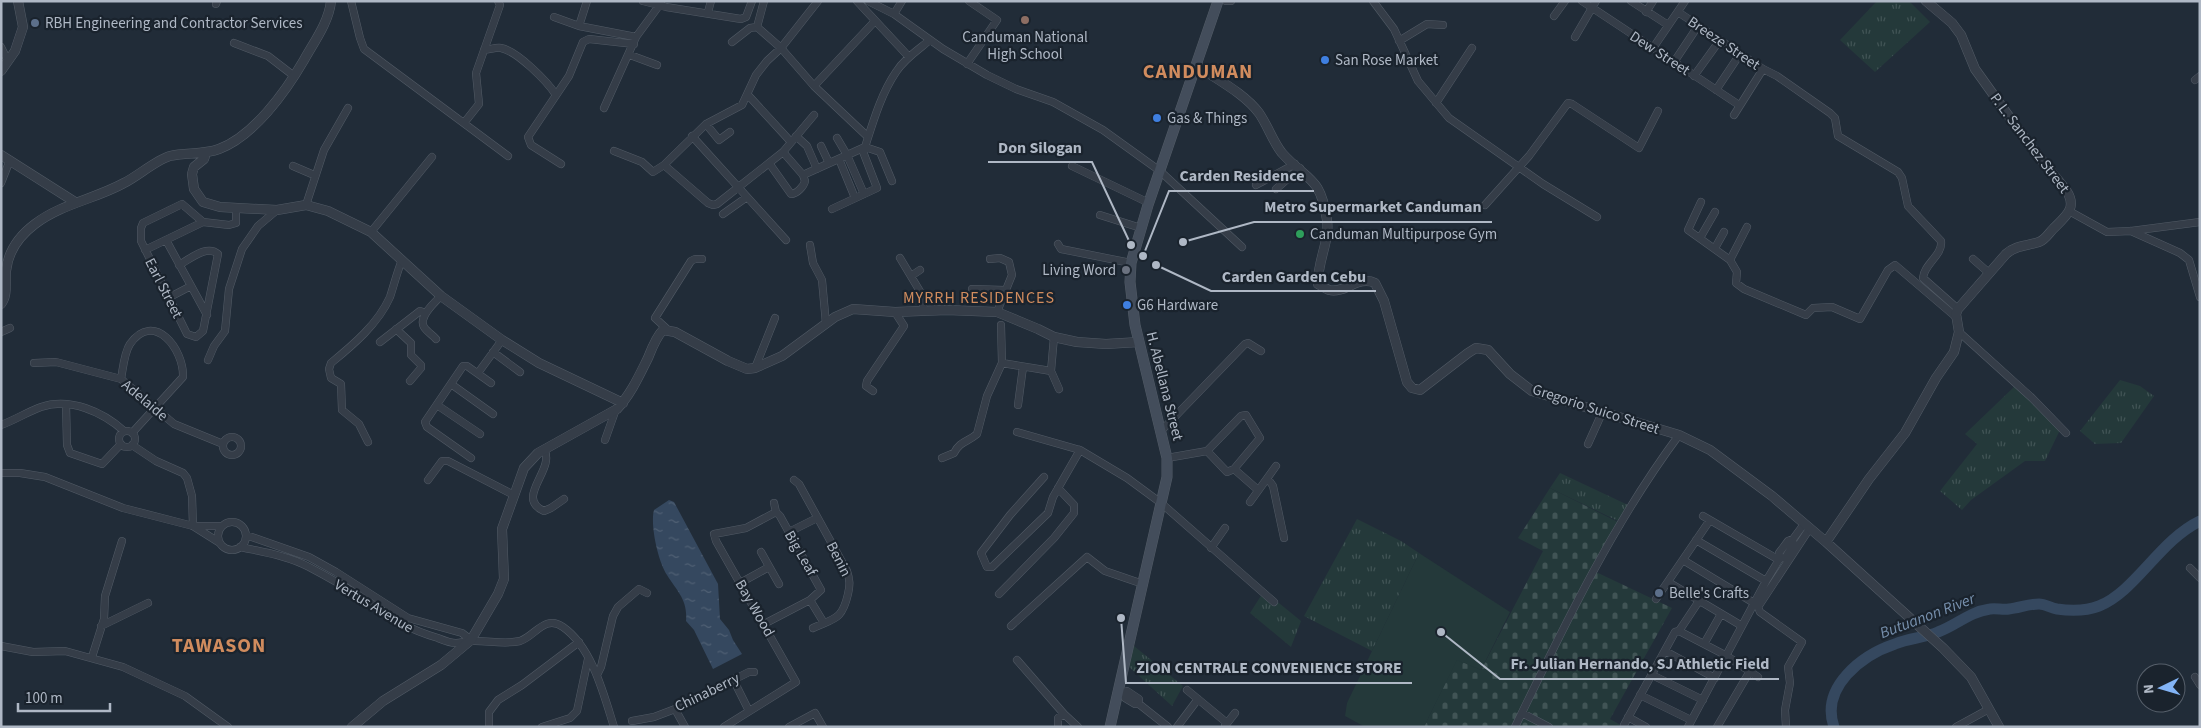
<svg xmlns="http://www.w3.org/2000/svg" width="2201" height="728" font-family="'Source Sans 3',sans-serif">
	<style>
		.grass { fill: url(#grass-tufts) }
		.cemetery { fill: url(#cemetery-stones) }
		.pitch { fill: #24393a }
		.water { fill: url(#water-ripples) }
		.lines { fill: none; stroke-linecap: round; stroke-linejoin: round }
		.river { stroke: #35485f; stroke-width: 11 }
		.minor-casing { stroke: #525b66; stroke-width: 8 }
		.tertiary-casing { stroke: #525b66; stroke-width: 10 }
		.secondary-casing { stroke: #525b66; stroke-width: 11 }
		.minor { stroke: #353d48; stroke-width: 7 }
		.tertiary { stroke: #353d48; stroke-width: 9 }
		.secondary { stroke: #434d5b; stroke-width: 10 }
		.education-dot { fill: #8d6e63; stroke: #1a232d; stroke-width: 2 }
		.service-dot { fill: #5c6f8a; stroke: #1a232d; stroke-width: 2 }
		.shop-dot { fill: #3f7fe0; stroke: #1a232d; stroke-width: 2 }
		.leisure-dot { fill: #2e9e5b; stroke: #1a232d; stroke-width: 2 }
		.worship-dot { fill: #6b7280; stroke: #1a232d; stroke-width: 2 }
		.labels { text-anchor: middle; stroke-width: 4.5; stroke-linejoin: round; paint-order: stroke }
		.poi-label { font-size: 15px; fill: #afb8c5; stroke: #1a232d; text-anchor: start }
		.street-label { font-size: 15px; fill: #afb8c5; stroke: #1a232d }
		.neighbourhood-label { font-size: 16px; letter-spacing: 1px; fill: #d18c5e; stroke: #1a232d }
		.water-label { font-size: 16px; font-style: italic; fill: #7790ad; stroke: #1a232d }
		.district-label { font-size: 20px; font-weight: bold; letter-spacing: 1px; fill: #d18c5e; stroke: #1a232d }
		.leader { fill: none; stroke: #afb8c5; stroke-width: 2 }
		.callout-dot { fill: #afb8c5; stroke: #1a232d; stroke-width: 2 }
		.callout-label { font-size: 16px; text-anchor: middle; font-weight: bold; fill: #afb8c5; stroke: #1a232d; stroke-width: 4.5; stroke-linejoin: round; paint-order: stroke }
	</style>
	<defs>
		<pattern id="grass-tufts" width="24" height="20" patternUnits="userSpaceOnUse" patternTransform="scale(1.25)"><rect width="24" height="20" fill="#24393a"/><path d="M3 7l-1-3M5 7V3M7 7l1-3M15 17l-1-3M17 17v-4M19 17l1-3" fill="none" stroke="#415455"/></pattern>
		<pattern id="cemetery-stones" width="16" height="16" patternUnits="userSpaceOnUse" patternTransform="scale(1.25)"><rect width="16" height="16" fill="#24393a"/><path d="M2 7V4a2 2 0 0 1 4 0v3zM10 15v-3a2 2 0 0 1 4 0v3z" fill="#415455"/></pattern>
		<pattern id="water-ripples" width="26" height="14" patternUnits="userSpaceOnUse" patternTransform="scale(1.25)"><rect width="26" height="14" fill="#35485f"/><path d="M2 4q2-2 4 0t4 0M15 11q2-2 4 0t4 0" fill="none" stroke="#506074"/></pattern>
	</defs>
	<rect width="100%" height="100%" fill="#212c38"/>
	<!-- grass -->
	<path class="grass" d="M1877,1H1909L1930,22L1875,72L1840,40Z
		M2120,380L2140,386L2154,396L2121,443L2095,444L2080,431Z
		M2016,385L2060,430L2045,461H2025L1971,500L1962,510L1940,491L1977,444L1965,434Z
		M1560,473L1628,505L1618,521L1550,488Z
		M1357,519L1401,541L1419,553L1372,651L1304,616Z
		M1264,591L1301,621L1291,647L1250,613Z
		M1134,646L1183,686L1172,706L1128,666Z"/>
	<!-- cemetery -->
	<path class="cemetery" d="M1550,488L1624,525L1596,572L1672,608L1610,719L1624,727H1424L1457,659L1481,670L1543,551L1518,538Z"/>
	<!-- pitch -->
	<path class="pitch" d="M1419,553L1510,612L1481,670L1457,660L1424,727H1365L1345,716L1347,703Z"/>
	<!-- water -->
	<path class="water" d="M669,500L674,502L718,584L720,619L729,630L733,640L742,654L713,669L694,630L686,621C688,600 677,591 667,575C658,561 650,525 654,510Z"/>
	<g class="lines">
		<!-- river -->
		<path class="river" d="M1834,727C1820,687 1862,655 1895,644C1909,638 1924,638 1938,632C1957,625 1969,612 1990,609C1996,608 2003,610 2009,609C2019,608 2028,604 2039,604C2045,604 2051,608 2057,609C2071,611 2086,611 2099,606C2135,592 2160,540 2200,521"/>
		<!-- minor casing -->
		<g class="minor-casing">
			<path id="minor" d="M351,1L360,38L364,49L508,156
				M643,1L666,7L741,19L746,17L752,1
				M857,1L909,57
				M868,1L894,14L943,49L987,75L1016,89L1053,102L1103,130L1160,171L1242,247
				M1226,1H1231
				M1373,1L1394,29L1418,81L1449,118L1543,184L1597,217
				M1582,1L1739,105
				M1631,1L1668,25
				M216,4L217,1
				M708,12L711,1
				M1646,12L1653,1
				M1678,12L1763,69L1777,76L1830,113L1835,118L1838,136L1898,172L1902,178L1908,206L1941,241C1943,255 1924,264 1923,278L1958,309
				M894,14L902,1
				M1554,16L1565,1
				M554,17L579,26L636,37
				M579,26L587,1
				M757,27L764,1
				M1575,37L1596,1
				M1399,41L1427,24L1443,25
				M732,42L750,28L757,27L781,48L814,86L868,137
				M234,43L268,56L294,76
				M1,47L8,61
				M1653,48L1685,1
				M484,50C489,50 496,47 501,48C517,51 547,81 556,95
				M630,55L657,65
				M1674,62L1698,26
				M967,64L997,20L969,1
				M1694,76L1720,40
				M2195,80L2200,76
				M814,86L875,21
				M1716,90L1740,54
				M748,95L791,142
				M1436,103L1472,48
				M604,108L636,37L661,3
				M1734,115L1763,69
				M464,123L479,104L476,73L500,5L498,1
				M706,124L719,140L730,132
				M692,136L786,240
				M796,136L807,146L817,169
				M837,138L847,155L864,194
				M821,146L829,163
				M865,147L880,152L892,181
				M614,151L642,162L653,172L664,165L706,124L742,105L756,75L767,61L781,48L818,1
				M783,152L803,175L865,147C873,122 881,94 896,72C904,59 918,50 930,40
				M839,159L855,198
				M769,163L791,194C797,194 804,186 805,181L803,175
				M561,164L531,145L528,137L569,76L583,42L589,39L634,44
				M664,165L708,203L713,205L717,204L783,152L814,115
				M293,166L314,175
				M1072,166L1149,203
				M1,183L10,160
				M1256,185L1295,164
				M1276,189L1300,168
				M1701,202L1688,230L1730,260L1737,272L1736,283L1744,289L1806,315L1813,308L1832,307L1860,319L1888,270L1895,265L1956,317
				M306,205L324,150L348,108
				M1485,205L1529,156L1568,103L1572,104L1639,148L1658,111
				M832,209L877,188L862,149
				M2069,211L2107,232L2131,231L2200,222
				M723,214L747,197
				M1100,215L1141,228
				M2131,231L2180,253L2189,260L2200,297
				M371,232L432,157
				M1700,238L1715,212
				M166,240L207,315
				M1058,244L1061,249L1131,263
				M810,245L813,263L822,280L826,324
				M1715,248L1724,232
				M145,250L203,222
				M900,258L921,293L924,311
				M990,259L1000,258L1009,262L1012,275L997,312
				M1973,259L1989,273
				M1730,260L1747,227
				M179,265C190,259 207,244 218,254L203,331L196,337L187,334L141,241V228L143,223L182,204L203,222L229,225L236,223V208
				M911,276L920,270
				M972,289L1005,290
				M168,298L191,286
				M396,329L411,343V355L421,365V368L410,381
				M667,329L655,318L691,261L695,259H702
				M1,332L10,328
				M1959,332L2032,398L2066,433
				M436,339C433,335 427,332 424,327C418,317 435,302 441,296
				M380,342L420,311L426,313
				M493,352L520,372
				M208,360L214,346L225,331L229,289L242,249L258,226L277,210
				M34,363L56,362L121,379L174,424L223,444
				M1002,363L1051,371L1059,389
				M755,368L775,318
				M1051,371L1054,337
				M478,373L502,340
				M121,379C123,369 124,353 130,344C154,310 184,349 183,377L132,433
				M451,384L493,414
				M873,391L866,386L867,381L904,326L895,312
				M66,404L67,445L70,453L102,464L121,444
				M437,405L480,434
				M1018,405L1023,367
				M1246,415L1260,438L1234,469L1227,472L1207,451L1241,416Z
				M1,425C15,420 27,412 41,407C70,397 103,412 124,431
				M1161,431L1245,344L1248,343L1261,351
				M119 439a8 8 0 1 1 16 0a8 8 0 1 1-16 0Z
				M1017,432L1080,450L1127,478L1161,503L1274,602
				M223 446a9 9 0 1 1 18 0a9 9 0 1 1-18 0Z
				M605,440L616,409
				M368,442L359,424L342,410L341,384L331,378L329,369L331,363C353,345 378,324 390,297C394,285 397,272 402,260
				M1588,444L1602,413
				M132,445L156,461L183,473L187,478L192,496L193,526
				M544,450C556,469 514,498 544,511L551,508L564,499
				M471,458L427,427L425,422L463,366H467L491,383
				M942,458L954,453C960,441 968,442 977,434L987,396L1002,363L1001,325
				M1167,458L1207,451
				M1234,469L1258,490
				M1,473H20L45,477L123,508L193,526H222
				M1044,477L1010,515L981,553L987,567H992L1048,513L1053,497L1080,450
				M1268,479L1273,486L1284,538
				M428,480L442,461H448L514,495
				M794,480L799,484L847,571C850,580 850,585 848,594C842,620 835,618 813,628
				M1250,502L1276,466
				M774,503L776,512
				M1703,516L1779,560
				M218 536a14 14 0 1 1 28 0a14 14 0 1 1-28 0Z
				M193,526L220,543
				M789,532L817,518
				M246,535L309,557L336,572L408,618L462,633L471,640
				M1696,540L1766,581
				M240,547C263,552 289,556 309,567C328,577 347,588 365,599C391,617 406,629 438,638C443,640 450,643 456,643C461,643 466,641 471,641C487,640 504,645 520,641C535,636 545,614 563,627C592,647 604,695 614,727
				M1211,548L1225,528
				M761,552L779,584
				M1780,558L1779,553L1788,541L1793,539
				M1683,560L1754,603
				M2190,568L2200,578
				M1668,582L1742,626
				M740,583L769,567
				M999,594L1054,538L1074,513V505L1058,488
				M1656,599L1710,520
				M810,600L824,623
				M764,624L810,600L821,590L780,516L776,512
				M101,626L148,603
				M1011,626L1087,557L1105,571L1143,584
				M1679,631L1727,656L1758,677
				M1704,644L1721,614
				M1,646L33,652L65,651L123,667L185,696L228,727
				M1665,651L1715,678
				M92,657L104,619L105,596L122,541
				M1017,660L1064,714L1078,727
				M597,675L601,667L613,616L618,607L639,589L647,593
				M1652,675L1703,700
				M2195,677L2200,685
				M733,679L749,711
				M1119,689L1124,693L1125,698L1135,704H1139L1168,727
				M1187,690L1227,723
				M1124,693L1127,691L1139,699V704
				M1640,695L1691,720
				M675,709L685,727
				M1522,713L1549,727
				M1628,717L1646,727
				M632,721L654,717L675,709L749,672H754
				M1624,725L1675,632L1679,631L1699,601
				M1225,726L1235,713
				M489,727V712L498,700L522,685L579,642
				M542,727L570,718L577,711L588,659
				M724,727L796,682L716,541L714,534L746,528L776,512
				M789,727L815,713L823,727
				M1058,727V718L1064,714
				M1177,727L1198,699
				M1515,727C1564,626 1612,525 1679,435
				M1688,727L1766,581L1780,558H1785L1793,545V539L1804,524
				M1717,727L1750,671
				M1786,727L1785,710L1790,683L1788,667L1802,642L1760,612L1758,607L1810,528
				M1956,727L1989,709"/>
		</g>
		<!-- tertiary casing -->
		<g class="tertiary-casing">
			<path id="tertiary" d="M1196,65C1216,79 1244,93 1259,113C1268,126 1273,142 1282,153C1308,182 1320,175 1327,220C1330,241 1317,262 1318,284C1322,286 1326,289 1329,290C1345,294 1358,275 1375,283L1384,301L1407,382L1412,388L1420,390L1468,353L1476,348L1488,350L1510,374L1532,391L1679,435L1710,450L1772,496L1826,542L1943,648L1971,677L1999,727
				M1,71L15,51L23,27L18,1
				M206,153L204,159L194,167L192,174L194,189L203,202L220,207L277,210L306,205L328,211L371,232L441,296L502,340L539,363L623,403
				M1,155L75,202
				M1,304C8,295 5,283 6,271C8,251 19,236 35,224C61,204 95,199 124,183C138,176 156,160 170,156C186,152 203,155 219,149C254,136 286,91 304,60C314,42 329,22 331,1
				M1826,542L1869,479L1905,433L1936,378L1954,352L1959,332L1956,314L1958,309L2006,254C2016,245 2027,246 2039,242C2045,240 2049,233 2053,229C2066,216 2078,208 2066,190L2028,143L1975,69L1961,35L1952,23L1926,1
				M352,727L383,701L441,665L471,640L498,594L504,579L502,529L524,468L538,453L617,409C631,394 639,376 648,358C652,348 656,337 663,330L675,332L728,361L747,369L755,368L782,356L835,317L853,309L895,312L947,310L997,312L1038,329L1054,337L1077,342L1106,344L1139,342"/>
		</g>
		<!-- secondary casing -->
		<g class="secondary-casing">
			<path id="secondary" d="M1110,727L1167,477V458L1135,325L1130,282L1131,263L1148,205L1218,1"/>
		</g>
		<!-- minor -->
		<use href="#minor" class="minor"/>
		<!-- tertiary -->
		<use href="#tertiary" class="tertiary"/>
		<!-- secondary -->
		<use href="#secondary" class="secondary"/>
	</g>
	<!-- markers -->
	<circle class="education-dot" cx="1025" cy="20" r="5"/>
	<g class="service-dot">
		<circle cx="35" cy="23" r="5"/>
		<circle cx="1659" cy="593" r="5"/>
	</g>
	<g class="shop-dot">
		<circle cx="1325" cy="60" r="5"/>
		<circle cx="1157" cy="118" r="5"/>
		<circle cx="1127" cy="305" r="5"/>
	</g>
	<circle class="leisure-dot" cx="1300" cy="234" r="5"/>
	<circle class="worship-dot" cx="1126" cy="270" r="5"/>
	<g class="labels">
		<!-- poi labels -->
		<g class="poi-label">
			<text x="45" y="28">RBH Engineering and Contractor Services</text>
			<text x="1025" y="42" text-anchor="middle">Canduman National<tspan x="1025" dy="17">High School</tspan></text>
			<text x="1335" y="65">San Rose Market</text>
			<text x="1167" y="123">Gas &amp; Things</text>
			<text x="1310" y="239">Canduman Multipurpose Gym</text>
			<text x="1116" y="275" text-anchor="end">Living Word</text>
			<text x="1137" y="310">G6 Hardware</text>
			<text x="1669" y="598">Belle's Crafts</text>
		</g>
		<!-- street labels -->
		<g class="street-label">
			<text transform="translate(1724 43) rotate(34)" y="5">Breeze Street</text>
			<text transform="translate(1660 53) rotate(33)" y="5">Dew Street</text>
			<text transform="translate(2030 143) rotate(53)" y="5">P. L. Sanchez Street</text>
			<text transform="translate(164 288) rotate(63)" y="5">Earl Street</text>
			<text transform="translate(1165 386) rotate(76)" y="5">H. Abellana Street</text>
			<text transform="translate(145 400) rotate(40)" y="5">Adelaide</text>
			<text transform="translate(1596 409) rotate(18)" y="5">Gregorio Suico Street</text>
			<text transform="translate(801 553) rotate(60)" y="5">Big Leaf</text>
			<text transform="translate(839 559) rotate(63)" y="5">Benin</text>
			<text transform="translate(374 606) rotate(31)" y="5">Vertus Avenue</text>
			<text transform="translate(755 608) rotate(60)" y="5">Bay Wood</text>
			<text transform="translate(707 692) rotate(-26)" y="5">Chinaberry</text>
		</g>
		<!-- neighbourhood labels -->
		<g class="neighbourhood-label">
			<text x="979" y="303">MYRRH RESIDENCES</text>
		</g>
		<!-- water labels -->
		<g class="water-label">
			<text transform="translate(1927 615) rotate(-21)" y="6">Butuanon River</text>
		</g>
		<!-- district labels -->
		<g class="district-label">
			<text x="1198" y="78">CANDUMAN</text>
			<text x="219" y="652">TAWASON</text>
		</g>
	</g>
	<!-- callouts -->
	<path class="leader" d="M1131 245L1092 162H988M1143 256L1169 191H1314M1183 242L1254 222H1492M1156 265L1211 291H1376M1441 632L1500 679H1779M1121 618L1126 683H1412"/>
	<g class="callout-dot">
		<circle cx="1131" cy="245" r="5"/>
		<circle cx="1143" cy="256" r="5"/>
		<circle cx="1183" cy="242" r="5"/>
		<circle cx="1156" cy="265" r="5"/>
		<circle cx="1441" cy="632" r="5"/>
		<circle cx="1121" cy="618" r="5"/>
	</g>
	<g class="callout-label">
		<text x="1040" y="153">Don Silogan</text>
		<text x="1242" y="181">Carden Residence</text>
		<text x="1373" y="212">Metro Supermarket Canduman</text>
		<text x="1294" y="282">Carden Garden Cebu</text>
		<text x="1640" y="669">Fr. Julian Hernando, SJ Athletic Field</text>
		<text x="1269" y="673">ZION CENTRALE CONVENIENCE STORE</text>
	</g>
	<!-- border -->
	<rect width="2201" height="728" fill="none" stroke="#afb8c5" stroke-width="5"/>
	<!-- north arrow -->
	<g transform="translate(2161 688) rotate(265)"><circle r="24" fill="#1a232d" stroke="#565f6a"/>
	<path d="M0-4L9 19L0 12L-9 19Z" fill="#83b4f6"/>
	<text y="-8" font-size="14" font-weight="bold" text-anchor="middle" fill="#afb8c5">N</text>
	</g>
	<!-- scale -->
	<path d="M18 703v8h92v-8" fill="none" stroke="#afb8c5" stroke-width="2.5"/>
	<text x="25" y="703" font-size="15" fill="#afb8c5" stroke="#1a232d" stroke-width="4" paint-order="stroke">100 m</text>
</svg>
